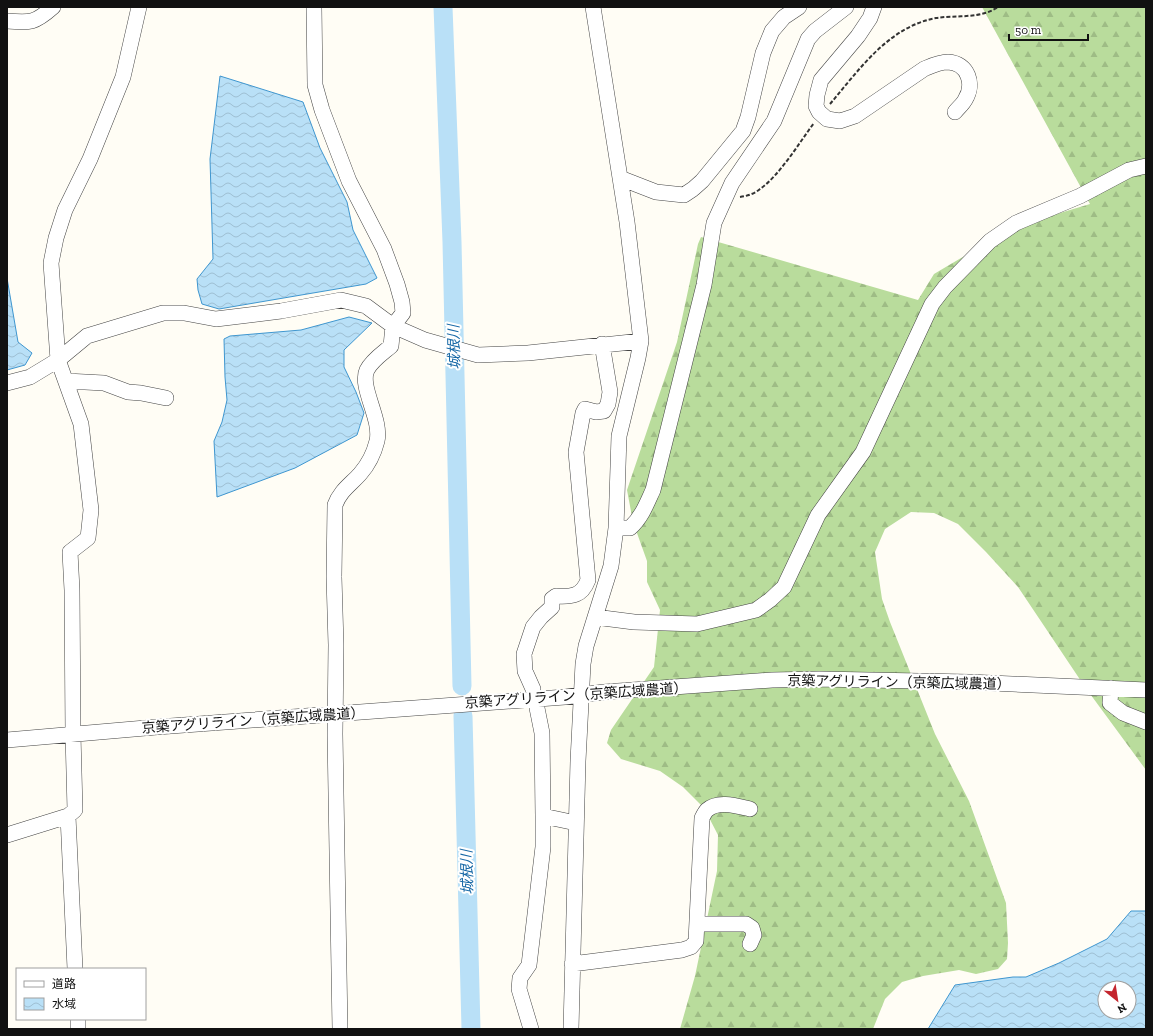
<svg xmlns="http://www.w3.org/2000/svg" width="1153" height="1036" font-family="'Zilla Slab','Noto Sans JP',serif">
	<style>
		.forest { fill: url(#forest-firs) }
		.water { fill: url(#water-waves); stroke: #3f96cf; fill-rule: evenodd }
		.lines { fill: none; stroke-linecap: round; stroke-linejoin: round }
		.river { stroke: #b9e0f7; stroke-width: 19 }
		.minor-casing { stroke: #444; stroke-width: 16 }
		.path { stroke: #333; stroke-width: 2; stroke-dasharray: 4 2; stroke-linecap: butt }
		.minor { stroke: #fff; stroke-width: 15 }
		.labels { text-anchor: middle; stroke-width: 4; stroke-linejoin: round; paint-order: stroke }
		.street-label { font-size: 14px; fill: #111; stroke: #fff }
		.water-label { font-size: 15px; font-style: italic; fill: #1768a6; stroke: #fff }
	</style>
	<defs>
		<pattern id="forest-firs" width="22" height="20" patternUnits="userSpaceOnUse"><rect width="22" height="20" fill="#b9dc9c"/><path d="M5 1l3.5 6h-7zM16 11l3.5 6h-7z" fill="#9ebc85"/></pattern>
		<pattern id="water-waves" width="16" height="10" patternUnits="userSpaceOnUse"><rect width="16" height="10" fill="#b9e0f7"/><path d="M0 5q4-4 8 0t8 0" fill="none" stroke="#9ebfd3"/></pattern>
	</defs>
	<rect width="100%" height="100%" fill="#fffdf5"/>
	<!-- forest -->
	<path class="forest" d="M982,7H1146V770L1085,687L1018,587L986,552L958,524L934,513L911,512L885,529L875,552L882,599L890,622L935,734L969,801L1006,903L1008,943L1007,959L998,969L976,974L959,970L923,976L902,982L885,999L873,1029H680L695,976L717,871L718,835L704,808L683,787L660,771L621,759L607,743L611,730L654,667L660,610L647,582V561L633,522L627,490L677,342L698,244L701,237L918,300L934,274L961,258L1040,219L1090,204Z"/>
	<!-- water -->
	<path class="water" d="M220,76L303,102L320,148L347,202L353,230L377,278L366,284L219,309L202,304L198,290L197,279L213,259L210,159Z
		M7,278L18,342L32,353L25,365L7,370Z
		M349,317L372,323L344,350V367L356,392L364,413L357,435L295,468L217,497L214,441L222,422L227,400L225,377L224,339L230,336L301,330Z
		M1131,911H1146V1029H928L955,985L1013,977H1026L1059,963L1107,939ZM1105,988H1129V1012H1105Z"/>
	<g class="lines">
		<!-- river -->
		<path class="river" d="M443,7L452,242L462,686
			M463,716L471,1029"/>
		<!-- minor casing -->
		<g class="minor-casing">
			<path id="minor" d="M314,7L315,85L322,110L349,181L384,249L397,284L402,302L403,313L393,326L391,346C383,353 372,360 367,370C359,387 382,419 377,441C374,453 368,465 360,474C350,485 340,491 335,505L334,577L336,645L335,734L340,1029
				M874,7L870,18L858,36L821,80L817,95L816,106L819,112L827,119L840,121L855,116L924,69C931,66 939,62 948,62C968,63 975,84 965,100C963,104 958,108 955,112
				M7,21C31,23 35,23 53,7
				M620,178L656,192L684,195L693,189L702,181L743,131L748,117L763,53L772,31L784,17L799,7
				M66,381L104,383L128,392L141,393L166,398
				M7,383L30,377L58,360L87,336L163,313H184L216,319L281,311L341,300L366,306L393,326L425,340L478,355L528,353L641,341
				M616,528H630C642,517 647,503 653,490L704,285L714,223L732,183L774,121L808,39L815,31L846,7
				M595,617L634,622L697,624L756,610L770,600L784,587L818,515L863,452L932,304L945,287L990,241L1016,223L1080,196L1129,170L1146,166
				M1111,688L1110,703L1123,713L1146,722
				M533,689L525,671L524,654L533,627L541,617L552,607V599L556,596C572,597 582,596 588,580L576,452L583,413L585,409L596,412L604,411L608,404L610,392L602,344
				M537,708L542,733L543,816L576,823
				M7,740L157,727L565,697L604,692L772,680L819,679L969,682L1146,690
				M68,816L75,969
				M7,835L68,816L75,810L73,734L72,590L70,552L88,538L91,510L81,424L58,360L51,263L56,238L65,210L90,159L123,77L139,7
				M697,924H746L752,928L754,935L750,944
				M572,964L682,950L691,947L696,941L702,818C703,816 705,812 707,810C718,800 737,806 750,809
				M78,1019V1029
				M531,1029L519,989L520,978L529,965L543,847V816
				M571,1029L578,761L583,664L586,646L611,566L616,528L619,436L638,358L641,341L627,222L593,7"/>
		</g>
		<!-- path -->
		<path class="path" d="M830,104C859,70 888,27 936,18C956,15 981,19 998,7
			M740,197C747,196 754,194 760,189C780,175 799,143 814,123"/>
		<!-- minor -->
		<use href="#minor" class="minor"/>
	</g>
	<g class="labels">
		<!-- street labels -->
		<g class="street-label">
			<text transform="translate(899 682) rotate(1)" y="5">京築アグリライン（京築広域農道）</text>
			<text transform="translate(576 695) rotate(-4)" y="5">京築アグリライン（京築広域農道）</text>
			<text transform="translate(253 720) rotate(-4)" y="5">京築アグリライン（京築広域農道）</text>
		</g>
		<!-- water labels -->
		<g class="water-label">
			<text transform="translate(454 347) rotate(-91)" y="5">城根川</text>
			<text transform="translate(467 872) rotate(-91)" y="5">城根川</text>
		</g>
	</g>
	<!-- border -->
	<rect width="1153" height="1036" fill="none" stroke="#111111" stroke-width="16"/>
	<!-- legend -->
	<rect x="16" y="968" width="130" height="52" fill="#ffffff" stroke="#a0a0a0"/>
	<rect x="24" y="981" width="20" height="6" fill="#ffffff" stroke="#a0a0a0"/>
	<text x="52" y="988" font-size="12" fill="#111111">道路</text>
	<rect x="24" y="998" width="20" height="12" fill="url(#water-waves)" stroke="#a0a0a0"/>
	<text x="52" y="1008" font-size="12" fill="#111111">水域</text>
	<!-- north arrow -->
	<g transform="translate(1117 1000) rotate(150)"><circle r="19" fill="#ffffff" stroke="#a0a0a0"/>
	<path d="M0-3L7 15L0 10L-7 15Z" fill="#c4262e"/>
	<text y="-6" font-size="11" font-weight="bold" text-anchor="middle" fill="#111111">N</text>
	</g>
	<!-- scale -->
	<path d="M1009 34v6h79v-6" fill="none" stroke="#111111" stroke-width="2"/>
	<text x="1015" y="34" font-size="12" fill="#111111" stroke="#ffffff" stroke-width="3" paint-order="stroke">50 m</text>
</svg>
